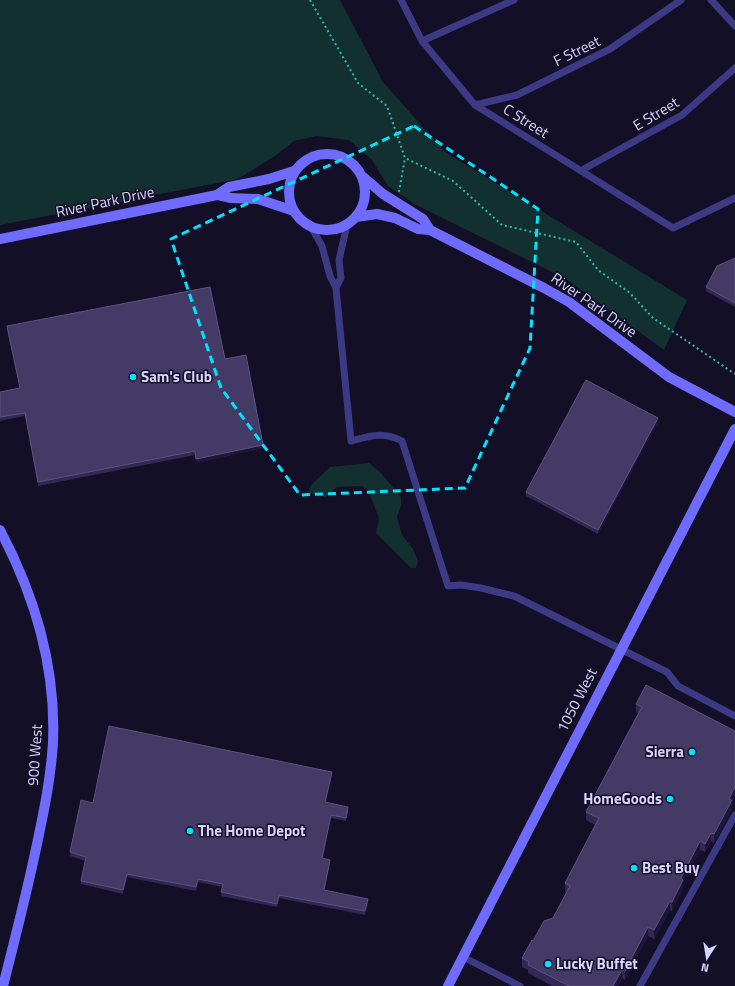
<svg xmlns="http://www.w3.org/2000/svg" width="735" height="986" font-family="'Titillium Web',sans-serif">
	<style>
		.green { fill: #12302f }
		.lines { fill: none; stroke-linecap: round; stroke-linejoin: round }
		.path { stroke: #2fb8b0; stroke-width: 2; stroke-dasharray: 2 3; stroke-linecap: butt }
		.lane { stroke: #3d3a85; stroke-width: 7 }
		.secondary { stroke: #6f6bff; stroke-width: 10 }
		.wall { fill: #312854 }
		.shaded-wall { fill: #1d163a }
		.building { fill: #433a66; stroke: #5a527e }
		.marked { fill: none; stroke: #00e5ff; stroke-width: 3; stroke-dasharray: 8 5; stroke-linejoin: round }
		.poi-dot { fill: #00e5ff; stroke: #130f26; stroke-width: 1.5 }
		.labels { text-anchor: middle; stroke-width: 3; stroke-linejoin: round; paint-order: stroke }
		.street-label { font-size: 15px; fill: #d9d4ff; stroke: #130f26 }
		.poi-label { font-size: 15px; font-weight: bold; fill: #d9d4ff; stroke: #130f26; text-anchor: start }
	</style>
	<rect width="100%" height="100%" fill="#130f26"/>
	<!-- green -->
	<path class="green" d="M0,0H340L383,82L445,152L687,300L664,350L566,279L414,204L388,186L372,160L349,140L317,136L294,141L275,156L238,179L0,225Z
		M369,463L381,473L401,497V506L397,517L402,535L413,549L418,561L416,568H411L376,533L379,518L368,490L362,486L337,487L326,497L308,493L311,485L330,467Z"/>
	<g class="lines">
		<!-- path -->
		<path class="path" d="M310,0L358,83L387,106L405,158L453,181L502,225L576,242L598,270L630,293L653,318L735,374
			M399,192L405,158"/>
		<!-- lane -->
		<path class="lane" d="M401,0L422,41L475,105L673,228L735,198
			M711,0L735,26
			M422,41L514,0
			M475,105L517,95L610,49L681,0
			M582,170L682,115L735,68
			M311,227L322,246L330,276L336,288L351,441C370,436 383,431 402,441L448,586L461,585L481,588L514,596L667,672L678,686L735,716
			M336,288L341,278L339,260L347,225
			M463,957L520,986
			M640,986L735,815"/>
		<!-- secondary -->
		<path class="secondary" d="M289 192a38 38 0 1 1 76 0a38 38 0 1 1-76 0Z
			M362,176L383,194L423,219L430,230
			M217,195L230,198L258,199L294,211
			M356,217L377,214L395,218L418,229L430,230L544,288L569,302L669,377L735,412
			M0,239L217,195L229,187L269,179L294,171
			M0,530C35,596 56,668 53,742C51,777 44,811 37,844C27,892 15,939 3,986
			M448,986L735,429"/>
	</g>
	<!-- wall -->
	<path class="wall" d="M735,258V307L706,291V287Z
		M7,326L225,359L263,448L196,463L195,455L38,486L25,416L0,421V392L20,388L7,330Z
		M658,422L598,534L526,496V492Z
		M636,704L735,731V796L732,801V809L714,843L711,841L705,852L700,850L683,882V888L672,911L670,910L654,939L648,936L625,980L622,978L618,986H552L528,973V970L522,967V958L533,941L553,918L566,893L565,892V883L595,825L586,820V812L638,713L636,712Z
		M332,775L326,803L348,811L346,821L331,818L323,858L330,863L324,890L368,903L365,915L279,898L277,907L221,896L222,887L198,882L196,891L127,877L123,894L81,884V881L86,861L70,856V852L93,803Z"/>
	<!-- shaded-wall -->
	<path class="shaded-wall" d="M658,418V422L598,534V530Z
		M263,445V448L196,463V459Z
		M332,772V775L325,806V802Z
		M735,787V796L732,801V809L714,843V834L729,799Z
		M331,815V818L322,862V858Z
		M711,833V841L705,852V844Z
		M700,841V850L683,882V888L672,911V902L681,878Z
		M330,860V863L324,894V890Z
		M127,874V877L123,894V890Z
		M279,895V898L277,907V904Z
		M368,899V903L365,915V911Z
		M670,901V910L654,939V930Z
		M648,927V936L625,980V971Z
		M622,970V978L618,986H613Z"/>
	<!-- building -->
	<path class="building" d="M735,258V303L706,287L717,266Z
		M210,287L225,359L246,355L263,445L196,459L195,451L38,482L25,413L0,417V392L20,388L7,326Z
		M586,380L658,418L598,530L526,492Z
		M646,685L735,731V787L729,799L732,800L714,834L711,833L705,844L700,841L681,878L683,880L672,902L670,901L654,930L648,927L625,971L622,970L613,986H569L528,965L529,962L522,958L532,940L533,941L544,921L553,918L570,886L565,883L599,818L586,812L642,707L636,704Z
		M109,726L332,772L325,802L348,807L346,818L331,815L322,858L330,860L324,890L368,899L365,911L279,895L277,904L221,892L223,884L198,879L196,887L127,874L123,890L81,881L86,857L70,852L81,800L93,803Z"/>
	<!-- marked area -->
	<path class="marked" d="M414,126L538,209L530,348L465,488L300,495L221,388L171,239Z"/>
	<!-- markers -->
	<g class="poi-dot">
		<circle cx="133" cy="377" r="4"/>
		<circle cx="692" cy="752" r="4"/>
		<circle cx="670" cy="799" r="4"/>
		<circle cx="190" cy="831" r="4"/>
		<circle cx="634" cy="868" r="4"/>
		<circle cx="548" cy="964" r="4"/>
	</g>
	<g class="labels">
		<!-- street labels -->
		<g class="street-label">
			<text transform="translate(577 51) rotate(-26)" y="5">F Street</text>
			<text transform="translate(656 114) rotate(-31)" y="5">E Street</text>
			<text transform="translate(526 121) rotate(32)" y="5">C Street</text>
			<text transform="translate(105 202) rotate(-12)" y="5">River Park Drive</text>
			<text transform="translate(594 305) rotate(35)" y="5">River Park Drive</text>
			<text transform="translate(577 700) rotate(-63)" y="5">1050 West</text>
			<text transform="translate(35 755) rotate(-86)" y="5">900 West</text>
		</g>
		<!-- poi labels -->
		<g class="poi-label">
			<text x="141" y="382">Sam's Club</text>
			<text x="684" y="757" text-anchor="end">Sierra</text>
			<text x="662" y="804" text-anchor="end">HomeGoods</text>
			<text x="198" y="836">The Home Depot</text>
			<text x="642" y="873">Best Buy</text>
			<text x="556" y="969">Lucky Buffet</text>
		</g>
	</g>
	<!-- north arrow -->
	<g transform="translate(707 958) rotate(192)" stroke="#130f26" stroke-width="3" paint-order="stroke">
	<path d="M0-3L7 15L0 10L-7 15Z" fill="#d9d4ff"/>
	<text y="-6" font-size="11" font-weight="bold" text-anchor="middle" fill="#d9d4ff">N</text>
	</g>
</svg>
